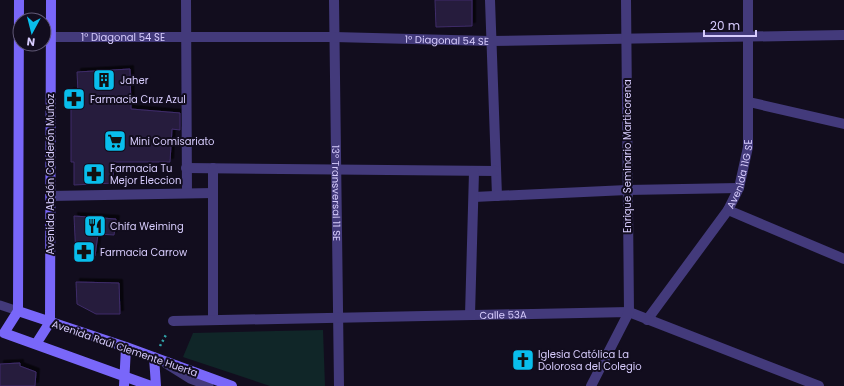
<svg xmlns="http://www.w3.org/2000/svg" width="844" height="386" font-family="Poppins,sans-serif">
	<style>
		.green { fill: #102628 }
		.building { fill: #251a3e; stroke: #3f2d69; filter: url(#shadow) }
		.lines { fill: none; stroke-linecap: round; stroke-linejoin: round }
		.path { stroke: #32a6ab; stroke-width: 2.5; stroke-dasharray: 2 3; stroke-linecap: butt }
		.service { stroke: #433a7b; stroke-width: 9 }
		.minor { stroke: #433a7b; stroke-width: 10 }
		.secondary { stroke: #7967f9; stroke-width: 10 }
		.labels { text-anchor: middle; stroke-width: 4; stroke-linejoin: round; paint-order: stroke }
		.street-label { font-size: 10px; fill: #d7ccfd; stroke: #120d1e }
		.poi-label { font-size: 10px; fill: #d7ccfd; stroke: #120d1e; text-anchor: start }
	</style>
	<defs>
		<filter id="shadow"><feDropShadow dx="3.5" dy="-3.5" stdDeviation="0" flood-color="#0009"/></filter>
	</defs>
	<rect width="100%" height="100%" fill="#120d1e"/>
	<!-- green -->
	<path class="green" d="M323,330L325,386H270L183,357L193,333Z"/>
	<!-- building -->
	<path class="building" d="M435,0H472V26L436,27Z
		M130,69L131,109L180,113V130L172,129L170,162H114L113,183L74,185V162H71V107H67L70,91L78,92L77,72Z
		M74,216L116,219L114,235L98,234L95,256L76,258Z
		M76,282L119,283L120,314H96L77,304Z
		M20,363V366L36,372L35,386H0V364Z"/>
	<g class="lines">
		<!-- path -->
		<path class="path" d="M160,346L167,333"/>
		<!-- service -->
		<path class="service" d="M0,305L18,311
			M166,364L190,379L209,386"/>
		<!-- minor -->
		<g class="minor">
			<path d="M186,0L187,193"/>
			<path id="s1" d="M334,0L339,386"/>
			<path d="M490,0L497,196"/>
			<path id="s2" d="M51,37H334L490,41L844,35"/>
			<path d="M749,102L844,124"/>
			<path d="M186,168L496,171"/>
			<path d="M50,196L213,193"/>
			<path d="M474,197L627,190L739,188"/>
			<path d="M728,210L844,259"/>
			<path d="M470,315L474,172"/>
			<path d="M213,320V168"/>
			<path id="s3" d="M647,320L728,210L739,188L748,147V0"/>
			<path id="s4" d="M173,321L629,312L819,386"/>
			<path d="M591,386L629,312L626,0"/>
		</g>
		<!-- secondary -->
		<path class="secondary" d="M19,0L18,311L4,333L151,386
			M18,311L126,347L232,386
			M36,344L50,322L51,0
			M154,357L156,386
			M124,386L126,347"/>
	</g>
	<!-- icons -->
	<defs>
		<g id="building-square" transform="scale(1.15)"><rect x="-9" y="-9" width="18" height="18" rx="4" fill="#09beec" stroke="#120d1e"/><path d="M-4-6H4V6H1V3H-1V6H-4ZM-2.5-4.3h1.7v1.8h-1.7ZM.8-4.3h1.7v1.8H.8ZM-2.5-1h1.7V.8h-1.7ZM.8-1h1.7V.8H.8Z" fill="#111"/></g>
		<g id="pharmacy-square" transform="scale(1.15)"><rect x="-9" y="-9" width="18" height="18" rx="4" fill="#09beec" stroke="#120d1e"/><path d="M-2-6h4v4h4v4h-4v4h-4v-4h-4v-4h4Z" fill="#111"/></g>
		<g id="supermarket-square" transform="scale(1.15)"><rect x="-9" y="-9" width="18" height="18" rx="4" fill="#09beec" stroke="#120d1e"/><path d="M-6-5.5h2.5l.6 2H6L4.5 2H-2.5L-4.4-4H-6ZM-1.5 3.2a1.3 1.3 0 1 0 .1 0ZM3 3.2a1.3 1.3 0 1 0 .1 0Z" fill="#111"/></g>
		<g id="restaurant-square" transform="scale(1.15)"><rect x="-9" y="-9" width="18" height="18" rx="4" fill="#09beec" stroke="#120d1e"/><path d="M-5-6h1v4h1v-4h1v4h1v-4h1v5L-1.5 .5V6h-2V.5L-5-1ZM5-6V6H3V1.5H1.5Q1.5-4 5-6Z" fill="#111"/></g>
		<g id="church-square" transform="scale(1.15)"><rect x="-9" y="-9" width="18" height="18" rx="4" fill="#09beec" stroke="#120d1e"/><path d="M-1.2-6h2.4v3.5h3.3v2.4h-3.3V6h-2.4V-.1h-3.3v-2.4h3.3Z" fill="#111"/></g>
	</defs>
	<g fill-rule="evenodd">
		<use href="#building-square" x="104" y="80"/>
		<use href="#pharmacy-square" x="74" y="99"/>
		<use href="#supermarket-square" x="115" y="141"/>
		<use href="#pharmacy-square" x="94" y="174"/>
		<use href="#restaurant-square" x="95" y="226"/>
		<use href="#pharmacy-square" x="84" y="252"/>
		<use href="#church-square" x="523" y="360"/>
	</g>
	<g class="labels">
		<!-- street labels -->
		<g class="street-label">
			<text dy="4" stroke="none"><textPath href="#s2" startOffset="72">1° Diagonal 54 SE</textPath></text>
			<text dy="4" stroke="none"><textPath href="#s2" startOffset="396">1° Diagonal 54 SE</textPath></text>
			<text transform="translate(627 156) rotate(-90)" y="4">Enrique Seminario Marticorena</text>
			<text dy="4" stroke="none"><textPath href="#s3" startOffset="175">Avenida 11G SE</textPath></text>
			<text transform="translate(50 174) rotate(-90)" y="4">Avenida Abdón Calderón Muñoz</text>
			<text dy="4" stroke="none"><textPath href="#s1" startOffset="193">13° Transversal 11 SE</textPath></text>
			<text dy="4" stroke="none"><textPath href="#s4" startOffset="330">Calle 53A</textPath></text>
			<text transform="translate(125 348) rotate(19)" y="4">Avenida Raúl Clemente Huerta</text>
		</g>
		<!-- poi labels -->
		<g class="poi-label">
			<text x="120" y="84">Jaher</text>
			<text x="90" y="103">Farmacia Cruz Azul</text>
			<text x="130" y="145">Mini Comisariato</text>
			<text x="110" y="172">Farmacia Tu<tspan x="110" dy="12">Mejor Eleccion</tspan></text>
			<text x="110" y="230">Chifa Weiming</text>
			<text x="100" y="256">Farmacia Carrow</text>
			<text x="538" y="358">Iglesia Católica La<tspan x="538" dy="12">Dolorosa del Colegio</tspan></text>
		</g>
	</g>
	<!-- north arrow -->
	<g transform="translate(32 32) rotate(187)"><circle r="19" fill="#120d1e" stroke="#615977"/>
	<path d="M0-3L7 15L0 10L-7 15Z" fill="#09beec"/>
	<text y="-6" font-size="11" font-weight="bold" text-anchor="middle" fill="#d7ccfd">N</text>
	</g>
	<!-- scale -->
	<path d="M704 30v6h52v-6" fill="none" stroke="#d7ccfd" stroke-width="2"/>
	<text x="710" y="30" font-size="12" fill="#d7ccfd" stroke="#120d1e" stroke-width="3" paint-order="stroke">20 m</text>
</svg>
